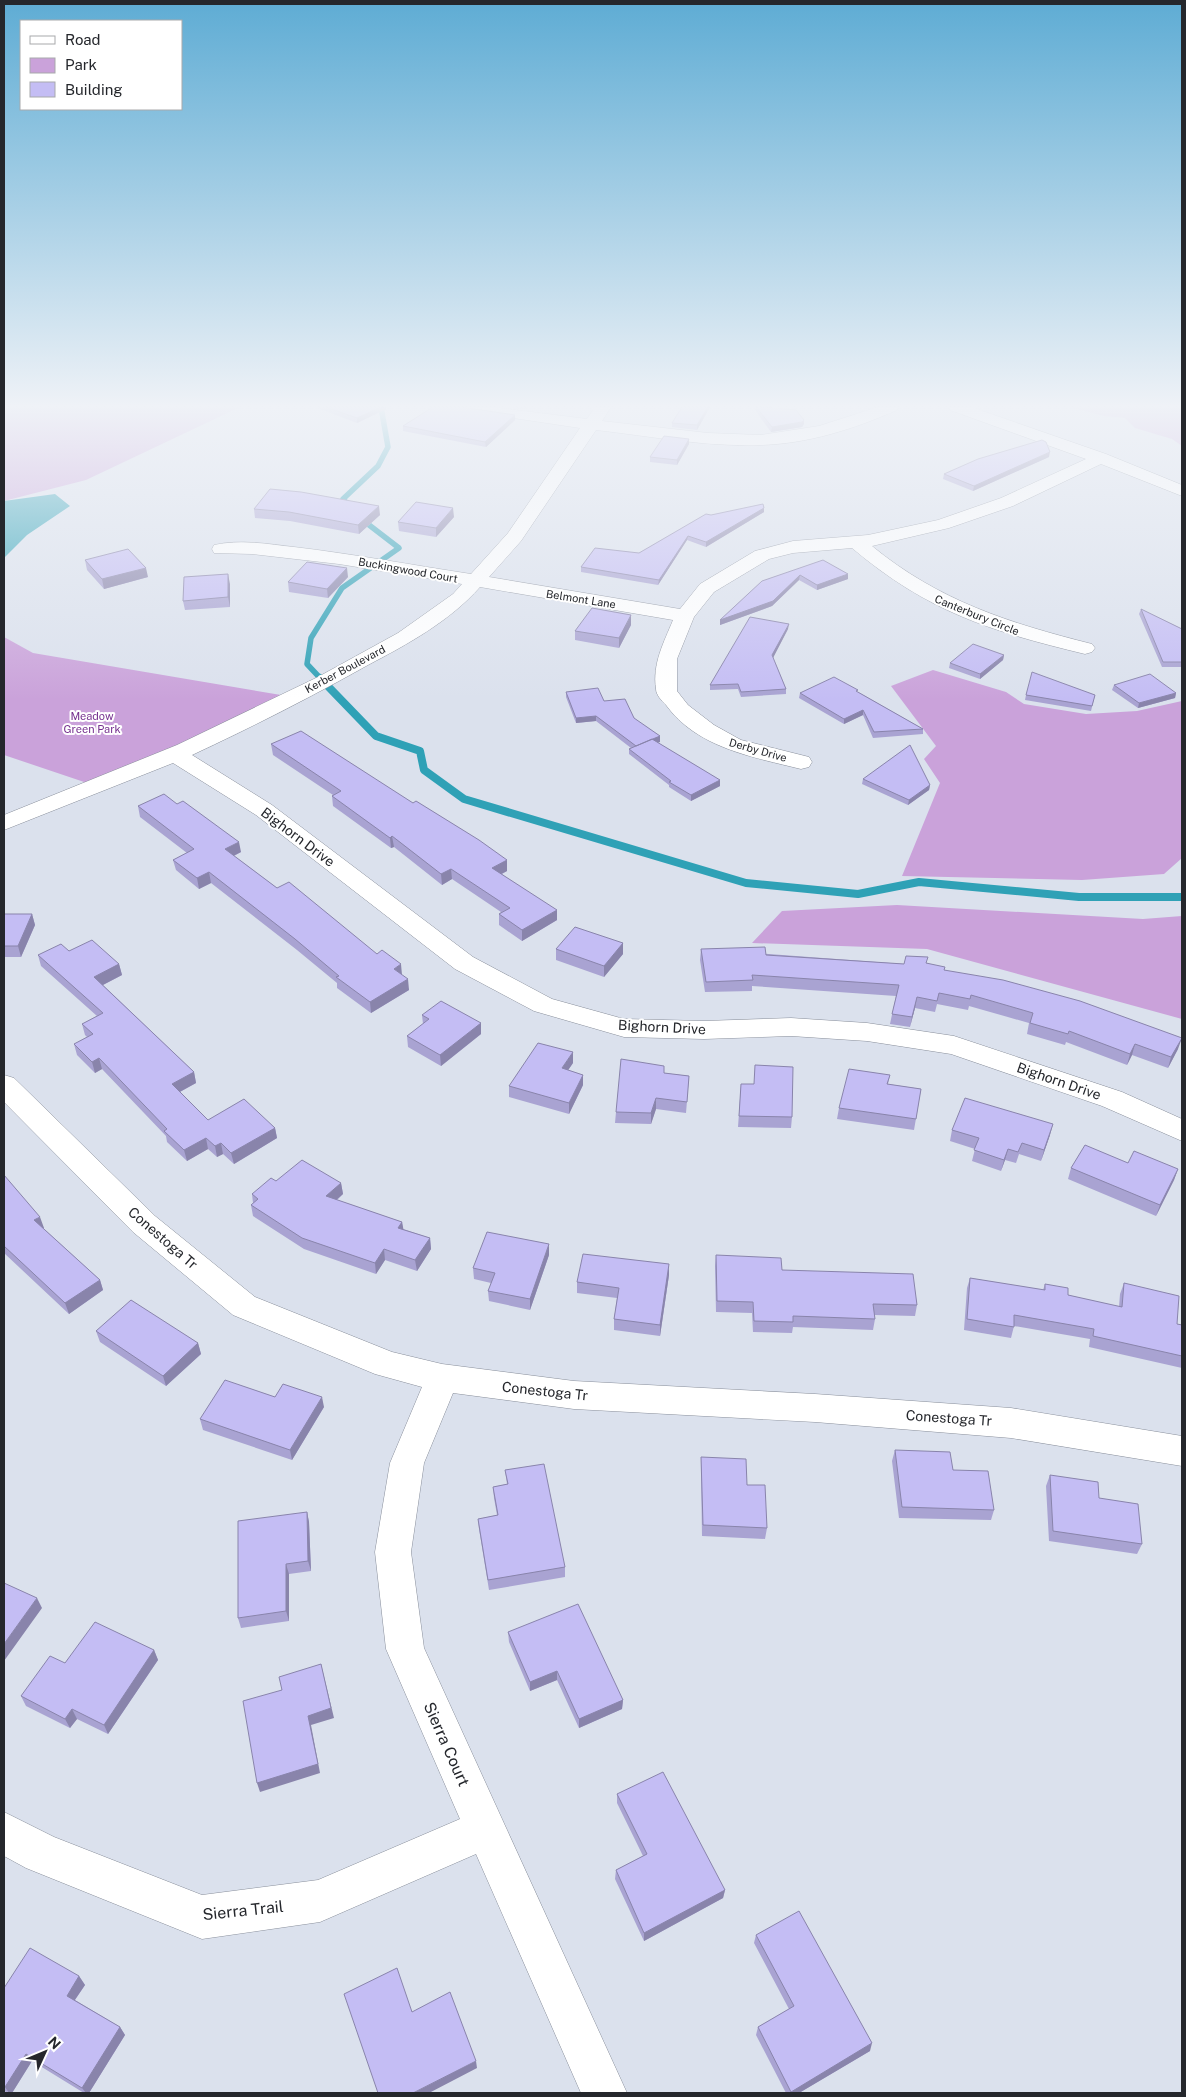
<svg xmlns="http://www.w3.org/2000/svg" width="1186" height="2097" font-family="'Public Sans',sans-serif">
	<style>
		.green { fill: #caa2da }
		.water { fill: #2fa1b6 }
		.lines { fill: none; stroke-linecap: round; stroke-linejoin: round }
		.stream-far1 { stroke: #2fa1b6; stroke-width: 5.5 }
		.stream { stroke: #2fa1b6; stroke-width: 8 }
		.minor-casing { stroke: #898f9b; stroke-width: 1 }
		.minor { fill: #fff; fill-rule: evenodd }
		.wall { fill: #a9a3d2 }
		.shaded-wall { fill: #8984ab }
		.building { fill: #c4bdf4; stroke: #8984ab }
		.labels { text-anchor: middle; stroke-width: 4; stroke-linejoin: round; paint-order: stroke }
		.far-street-label { font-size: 11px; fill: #25272c; stroke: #fff }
		.far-park-label { font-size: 11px; fill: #76318f; stroke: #fff }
		.street-label { font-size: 14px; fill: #25272c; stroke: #fff }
		.near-street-label { font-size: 16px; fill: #25272c; stroke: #fff }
	</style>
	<rect width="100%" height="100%" fill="#dbe1ed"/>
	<!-- green -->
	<path class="green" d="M4,407H240L86,480L4,501Z
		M1069,407H1182V446L1172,439L1135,428L1125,418L1104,416Z
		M4,637L33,653L293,697L96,786L4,755Z
		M933,670L1006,692L1024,704L1086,714L1137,711L1182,701V858L1164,874L1082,880L902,876L940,783L924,759L936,746L891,686Z
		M897,905L1143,919L1182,916V1019L927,949L752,943L782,911Z"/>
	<!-- water -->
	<path class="water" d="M55,494L70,506L27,535L4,558V501Z"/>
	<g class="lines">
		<!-- stream-far1 -->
		<path class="stream-far1" d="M351,508L343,499L378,466L388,447L381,407
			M321,679L307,664L311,638L342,588L399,548L360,518"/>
		<!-- stream -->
		<path class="stream" d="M320,678L376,736L420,751L424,770L464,799L746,883L858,894L919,882L1079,897H1182"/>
		<!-- minor casing -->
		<g class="minor-casing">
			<path id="minor" d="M458,407H492L587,419L595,407H611L602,421L708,433L761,435L819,426L878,407H899L897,410C854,429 807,444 760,445C705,447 650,436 596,430L521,541L489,577L680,609L700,584L755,551L793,541L868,535L938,520L1001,498L1086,459L950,410L948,407H971L1106,454L1182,485V496L1101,464L1013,506L949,528L872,546C939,601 1009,623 1092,644L1095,648L1092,652L1085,654C990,631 928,612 852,548L793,553L769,559L714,592L694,617L677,659V691L688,705L714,725L741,740L809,757L812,762L809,767L801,769C753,757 697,748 666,705C662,701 656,695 656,689C652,664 664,642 673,620L480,587C450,621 408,644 368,665C311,697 252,727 192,755L272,805L473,957L552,999L624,1019L704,1021L791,1018L867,1023L954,1036L1122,1092L1182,1119V1141L1102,1106L951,1054L867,1041L791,1036L704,1039L624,1037L534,1011L455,969L256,815L173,763L4,830V815L177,745L318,677L398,633L453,594L462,584L339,564L252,554L214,553L212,549L214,545C240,539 268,544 294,547C353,554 412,565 471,574L508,533L580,428L460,410Z
				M4,1075L14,1078L155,1216L255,1297L392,1352L442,1364L574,1381L815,1394L1011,1408L1182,1436V1466L1011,1438L815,1422L574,1409L453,1393L424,1463L411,1552L424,1648L627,2093H581L476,1854L320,1922L202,1939L26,1868L4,1856V1812L54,1837L202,1895L318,1880L460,1819L386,1649L375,1552L390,1463L422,1387L375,1374L233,1315L133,1232L4,1102Z"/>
		</g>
		<!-- minor -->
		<use href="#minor" class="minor"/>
	</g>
	<!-- wall -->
	<path class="wall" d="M315,407H386V409L357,423Z
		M506,407H529L526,409Z
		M710,407L697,430L672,427V423Z
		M755,407H764L804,420V424L802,427L771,432L755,410Z
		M515,415V420L486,447L403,431V426Z
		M689,439V444L677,465L650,462V457Z
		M1049,457L973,491L943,479L944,474Z
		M764,508V512L706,547L687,540L658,585L581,572V567L639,553L711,515Z
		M254,509L380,515L359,534L290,521L255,518Z
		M454,517L436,537L399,531L398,522Z
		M85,560L148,577L104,589L87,570Z
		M823,560L848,579L817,590L799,580L772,606L720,625V620Z
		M348,577L328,598L289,592L288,582Z
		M230,584V607L185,610L183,601Z
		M1141,609L1182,629V667H1162L1139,614Z
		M631,625L619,648L575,640V631Z
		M788,629L773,657L786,689V694L741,697L738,689L710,690V685Z
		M1004,655L1003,660L980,679L949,668L950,663Z
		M1114,685L1176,693L1175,698L1138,708L1112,690Z
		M566,692L604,701L660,736V742H657L720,786L691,801L669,787V785L629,754V749L631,748L596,721L576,723L566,697Z
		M858,692L923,729V734L873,738L863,715L844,724L799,698L800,693Z
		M1026,695H1095L1091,711L1025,700Z
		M271,744L507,871L502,874L557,920L522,941L499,925V914L501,912L452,879L442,885L394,847L391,848L333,806L332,796L333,795L273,755Z
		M863,779L930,785L929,790L908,805L862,784Z
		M138,806L241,852L234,856L277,888L402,975L409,990L371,1013L337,988V983L297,950L211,883L199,889L176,870L173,860L187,853L140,817Z
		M4,914H32L35,925L21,957H4Z
		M623,943V954L604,977L556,960V949Z
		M701,949L904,964L927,963L944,970L1178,1049L1168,1068L1132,1055L1127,1065L1066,1042L1065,1045L1027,1034L1029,1023L969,1006L968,1010L937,1004L935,1012L915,1008L910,1027L890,1024L896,996L752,986V991L705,992L700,960Z
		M69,951L119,964L122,975L103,985L194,1072L196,1083L180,1092L208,1120L275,1128L277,1138L234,1164L223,1154L217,1157L208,1149L187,1161L167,1142L166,1136L102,1069L95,1073L77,1055L74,1044L87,1037L85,1035L82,1024L97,1016L41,966L38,955Z
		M422,1015L481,1023V1034L441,1066L408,1047L407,1036L423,1024Z
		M573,1063L568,1070L583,1075V1085L569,1114L509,1097V1086Z
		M664,1073L689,1076L686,1113L656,1109L651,1124L615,1123L616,1112Z
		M890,1075L888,1084L921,1089L914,1130L837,1119L839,1108Z
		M741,1084L792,1117L791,1128L738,1127Z
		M952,1130L1050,1135L1041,1161L1019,1154L1016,1163L1005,1160L1001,1171L972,1161L975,1149L950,1141Z
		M1128,1163L1178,1169L1174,1180L1156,1216L1068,1179L1071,1168Z
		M4,1175L44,1228H43L100,1280L103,1290L69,1314L4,1253Z
		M276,1181L341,1183L343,1194L337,1200L402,1222L403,1229L430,1238L431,1249L417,1271L385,1260L376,1274L304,1249L253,1216L251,1205L253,1203L252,1194Z
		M549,1255L530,1310L489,1301L488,1291L491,1283L474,1279L473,1268Z
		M716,1255L782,1270L917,1305L915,1316L874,1315L875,1319L873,1330L793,1327L792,1333L753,1332L752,1313L716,1312L715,1266Z
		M669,1275L660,1336L614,1330V1319L617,1298L577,1293V1282Z
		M970,1278L1043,1290L1045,1284L1068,1295L1119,1307L1120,1294L1124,1283L1177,1324L1182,1325V1368L1089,1347L1090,1339L1014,1326L1011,1338L964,1330L967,1288Z
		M96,1331L198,1343L201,1354L166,1386L100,1342Z
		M275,1397L324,1407L292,1460L203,1430L200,1419Z
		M895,1450L953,1470L994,1510L991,1520L899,1518L892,1461Z
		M701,1457L747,1485L767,1528L765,1539L702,1536L701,1468Z
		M505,1470L565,1567V1577L489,1590L479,1529L478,1519L497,1515L494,1498L493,1487L507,1484Z
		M1050,1475L1099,1498L1142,1544L1137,1554L1049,1541L1046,1486Z
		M307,1512L309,1522L311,1571L289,1574V1621L241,1628L238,1618Z
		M508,1632L623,1700L622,1709L579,1728L557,1680L530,1691L509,1642Z
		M154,1650L158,1660L108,1734L77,1719L70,1728L26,1706L21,1696L65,1663Z
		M617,1794L725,1890L723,1898L644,1941L615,1879L616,1870L643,1856L617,1803Z
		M756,1935L870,2051L799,2093H786L756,2035L758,2027L789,2009L754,1943Z
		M79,1976L85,1985L75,2000L120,2027L125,2035L89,2093H84L32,2061L12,2093H8L4,2091V1988Z"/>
	<!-- shaded-wall -->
	<path class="shaded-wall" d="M381,407H386V409L357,423V418Z
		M708,407H710L697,430V425Z
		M515,415V420L486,447L485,442Z
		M804,420V424L802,427L771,432L772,427Z
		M689,439V444L677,465V460Z
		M1050,452L1049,457L973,491L974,486Z
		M379,506L380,515L359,534L358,525Z
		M453,508L454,517L436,537V528Z
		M764,508V512L706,547V542Z
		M688,536L687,540L658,585L659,580Z
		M146,568L148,577L104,589L102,579Z
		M347,568L348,577L328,598L327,589Z
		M228,574L230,584V607L228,597Z
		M848,574V579L817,590V585Z
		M800,575L799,580L772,606L720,625V620Z
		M631,615V625L619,648V638Z
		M789,624L788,629L772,660V655Z
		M1004,655L1003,660L980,679V674Z
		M1176,693L1175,698L1138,708L1139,703Z
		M863,710V715L844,724V719Z
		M596,716V721L576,723V718Z
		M660,736V742L636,751V746Z
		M720,780V786L691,801V795Z
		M930,785L929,790L908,805L909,800Z
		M392,836L394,847L391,848L390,838Z
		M239,842L241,852L227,859L225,849Z
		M507,860V871L493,878L492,868Z
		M451,869L452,879L442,885L441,874Z
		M209,872L211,883L199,889L197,878Z
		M557,910V920L522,941V930Z
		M32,914L35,925L21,957L18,946Z
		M623,943V954L604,977V966Z
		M119,964L122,975L97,988L94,977Z
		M401,964L402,975L394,969Z
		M408,979L409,990L371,1013L370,1002Z
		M917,997L915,1008L910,1027L912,1017Z
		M481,1023V1034L441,1066L440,1055Z
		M1182,1038L1178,1049L1168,1068L1171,1057Z
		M1135,1044L1132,1055L1127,1065L1130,1054Z
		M573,1052V1063L562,1079V1068Z
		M99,1058L102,1069L95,1073L92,1062Z
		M194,1072L196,1083L174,1095L172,1084Z
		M583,1075V1085L569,1114V1103Z
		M656,1098V1109L651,1124V1113Z
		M1053,1124L1050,1135L1041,1161L1044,1150Z
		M275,1128L277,1138L234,1164L231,1153Z
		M206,1138L208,1149L187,1161L184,1150Z
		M221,1143L223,1154L217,1157L215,1146Z
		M1008,1149L1005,1160L1001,1171L1004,1160Z
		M1178,1169L1174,1180L1156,1216L1160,1205Z
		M341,1183L343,1194L328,1207L326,1196Z
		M40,1217L44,1228L38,1231L34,1220Z
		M402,1222L404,1232L398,1228Z
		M430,1238L431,1249L417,1271L415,1260Z
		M549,1244V1255L530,1310V1299Z
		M384,1249L385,1260L376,1274L375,1263Z
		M669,1264V1275L660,1336V1325Z
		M100,1280L103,1290L69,1314L65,1303Z
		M198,1343L201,1354L166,1386L163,1376Z
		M322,1397L324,1407L292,1460L290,1450Z
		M307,1512L309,1522L311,1571L308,1561Z
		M286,1564L289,1574V1621L286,1611Z
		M37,1598L42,1608L4,1661V1644Z
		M154,1650L158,1660L108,1734L104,1725Z
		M321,1664L334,1718L311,1725L320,1773L260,1792L257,1783L308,1716Z
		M557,1671V1680L530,1691V1682Z
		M623,1700L622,1709L579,1728V1719Z
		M72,1709L77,1719L70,1728L65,1719Z
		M725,1890L723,1898L644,1941V1933Z
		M79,1976L85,1985L72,2004L67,1996Z
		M120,2027L125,2035L89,2093H86L82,2088Z
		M872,2043L870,2051L799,2093H790L791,2092Z
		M26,2054L32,2061L12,2093H9L5,2087Z
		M476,2061L477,2068L429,2093H413Z"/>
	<!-- building -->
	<path class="building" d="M326,407H381L357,418Z
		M433,407H461L515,415L485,442L403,426Z
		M682,407H708L697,425L672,423Z
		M756,407H764L796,410L804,420L802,422L772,427Z
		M664,436L689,439L677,460L650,457Z
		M1042,440L1046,442L1050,452L974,486L944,474L978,459Z
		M270,489L301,492L379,506L358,525L289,512L254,509Z
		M416,502L453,508L436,528L398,522Z
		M763,504L764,508L706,542L688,536L659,580L581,567L595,548L639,553L706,514L711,515Z
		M128,549L146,568L102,579L85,560Z
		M823,560L848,574L817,585L800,575L773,601L720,620L762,581Z
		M307,562L347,568L327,589L288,582Z
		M228,574V597L183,601L184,577Z
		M592,608L631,615L619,638L575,631Z
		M1141,609L1182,629V662H1163Z
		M750,617L789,624L772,655L786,689L741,692L738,684L710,685Z
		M973,644L1004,655L980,674L950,663Z
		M1032,672L1095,695L1092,706L1026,695Z
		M1150,674L1176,693L1139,703L1114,685Z
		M834,677L858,690L856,691L923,729L874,732L863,710L844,719L800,693Z
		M598,688L604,701L625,699L634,718L660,736L636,746L596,716L576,718L566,692Z
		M301,731L413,803L416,801L479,840L507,860L492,868L557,910L522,930L499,914L510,908L451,869L441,874L392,836L390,838L332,796L341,791L271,744Z
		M652,739L720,780L691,795L669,782L671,781L629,749Z
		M910,745L930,785L909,800L863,779Z
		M164,794L177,804L183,801L239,842L225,849L277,888L289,882L377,954L382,950L401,964L394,969L408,979L370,1002L336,977L339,976L295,939L209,872L197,878L173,860L194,849L138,806Z
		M4,914H32L18,946H4Z
		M575,927L623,943L604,966L556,949Z
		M92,940L119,964L94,977L194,1072L172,1084L208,1120L244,1099L275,1128L231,1153L221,1143L215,1146L206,1138L184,1150L164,1131L167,1129L99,1058L92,1062L74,1044L93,1034L82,1024L103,1013L38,955L61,944L69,951Z
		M765,947L766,955L904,964L906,956L928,957L926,963L945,967L944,970L1003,980L1080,1001L1182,1038L1171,1057L1135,1044L1130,1054L1069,1031L1068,1034L1030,1023L1033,1013L971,995L970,999L939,993L937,1001L917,997L912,1017L892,1014L899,985L752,975L753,980L706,982L701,949Z
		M441,1001L481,1023L440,1055L407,1036L429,1019L422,1015Z
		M538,1043L573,1052L562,1068L583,1075L569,1103L509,1086Z
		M621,1059L664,1066V1073L689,1076L687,1102L656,1098L651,1113L616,1112Z
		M755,1065L793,1067L792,1117L739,1116L741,1084H754Z
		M849,1069L890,1075L887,1084L921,1089L916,1119L839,1108Z
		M965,1098L1053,1124L1044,1150L1022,1143L1018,1152L1008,1149L1004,1160L974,1150L979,1138L952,1130Z
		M1085,1145L1128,1163L1134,1151L1178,1169L1160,1205L1071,1168Z
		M302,1160L341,1183L326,1196L402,1222L398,1228L430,1238L415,1260L384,1249L375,1263L302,1238L251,1205L258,1199L252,1194L271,1178L276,1181Z
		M4,1175L40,1217L34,1220L100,1280L65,1303L4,1246Z
		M487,1232L549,1244L530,1299L488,1291L495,1273L473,1268Z
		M583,1254L669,1264L660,1325L614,1319L619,1288L577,1282Z
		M716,1255L781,1258L782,1270L913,1274L917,1305L873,1304L875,1319L793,1316V1322L754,1321L753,1302L717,1301Z
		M970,1278L1045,1290V1284L1068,1288V1295L1122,1307L1124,1283L1179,1296L1177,1324L1182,1325V1356L1093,1336L1094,1329L1014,1315V1327L967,1319Z
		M131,1300L198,1343L163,1376L96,1331Z
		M225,1380L275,1397L283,1384L322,1397L290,1450L200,1419Z
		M895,1450L950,1452L953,1470L988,1471L994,1510L902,1507Z
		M701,1457L746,1459L747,1485H765L767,1528L703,1525Z
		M544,1464L565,1567L488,1580L478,1519L498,1515L493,1487L508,1484L505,1470Z
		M1050,1475L1098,1482L1099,1498L1138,1504L1142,1544L1053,1531Z
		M307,1512L308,1561L286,1564V1611L238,1618V1521Z
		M4,1583L37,1598L4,1644Z
		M578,1604L623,1700L579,1719L557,1671L530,1682L508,1632Z
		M95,1622L154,1650L104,1725L72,1709L65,1719L21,1696L50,1656L65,1663Z
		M321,1664L331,1708L308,1716L318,1764L257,1783L243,1701L282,1690L279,1677Z
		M663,1772L725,1890L644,1933L616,1870L647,1854L617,1794Z
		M799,1911L872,2043L791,2092L758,2027L794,2006L756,1935Z
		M30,1948L79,1976L67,1996L120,2027L82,2088L26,2054L5,2087H4V1988Z
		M397,1968L412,2012L450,1992L476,2061L413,2093H378L344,1994Z"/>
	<!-- sky -->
	<linearGradient id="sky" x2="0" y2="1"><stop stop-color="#5eacd4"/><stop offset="0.58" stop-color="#eff2f7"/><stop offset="1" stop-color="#eff2f7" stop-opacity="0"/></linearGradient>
	<rect width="1186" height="700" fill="url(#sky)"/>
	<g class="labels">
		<!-- far-street labels -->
		<g class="far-street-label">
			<text transform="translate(408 570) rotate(10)" y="4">Buckingwood Court</text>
			<text transform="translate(581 599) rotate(9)" y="4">Belmont Lane</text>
			<text transform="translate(977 615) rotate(22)" y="4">Canterbury Circle</text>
			<text transform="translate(345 669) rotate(-28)" y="4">Kerber Boulevard</text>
			<text transform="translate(758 750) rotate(16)" y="4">Derby Drive</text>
		</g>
		<!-- far-park labels -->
		<g class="far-park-label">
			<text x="92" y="720">Meadow<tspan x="92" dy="13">Green Park</tspan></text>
		</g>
		<!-- street labels -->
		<g class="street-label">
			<text transform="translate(298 837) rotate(37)" y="5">Bighorn Drive</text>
			<text transform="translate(662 1027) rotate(3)" y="5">Bighorn Drive</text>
			<text transform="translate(1059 1081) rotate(19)" y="5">Bighorn Drive</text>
			<text transform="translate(163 1238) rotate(41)" y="5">Conestoga Tr</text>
			<text transform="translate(545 1391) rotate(6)" y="5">Conestoga Tr</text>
			<text transform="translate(949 1418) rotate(4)" y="5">Conestoga Tr</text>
		</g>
		<!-- near-street labels -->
		<g class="near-street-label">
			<text transform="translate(447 1744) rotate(66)" y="6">Sierra Court</text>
			<text transform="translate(243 1910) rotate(-6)" y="6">Sierra Trail</text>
		</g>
	</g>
	<!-- border -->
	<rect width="1186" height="2097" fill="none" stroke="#25272c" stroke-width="10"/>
	<!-- legend -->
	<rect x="20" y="20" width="162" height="90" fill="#ffffff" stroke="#a8a9ab"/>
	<rect x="30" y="36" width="25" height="8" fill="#ffffff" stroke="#a8a9ab"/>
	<text x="65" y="45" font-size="15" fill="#25272c">Road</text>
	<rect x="30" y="58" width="25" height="15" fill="#caa2da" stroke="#a8a9ab"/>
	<text x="65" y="70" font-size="15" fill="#25272c">Park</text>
	<rect x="30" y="82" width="25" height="15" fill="#c4bdf4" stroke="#a8a9ab"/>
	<text x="65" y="95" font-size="15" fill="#25272c">Building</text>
	<!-- north arrow -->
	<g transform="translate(45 2052) rotate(46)" stroke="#ffffff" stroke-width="4" paint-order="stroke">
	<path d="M0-4L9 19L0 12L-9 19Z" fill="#25272c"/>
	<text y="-8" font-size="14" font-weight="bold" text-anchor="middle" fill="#25272c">N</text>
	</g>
</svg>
